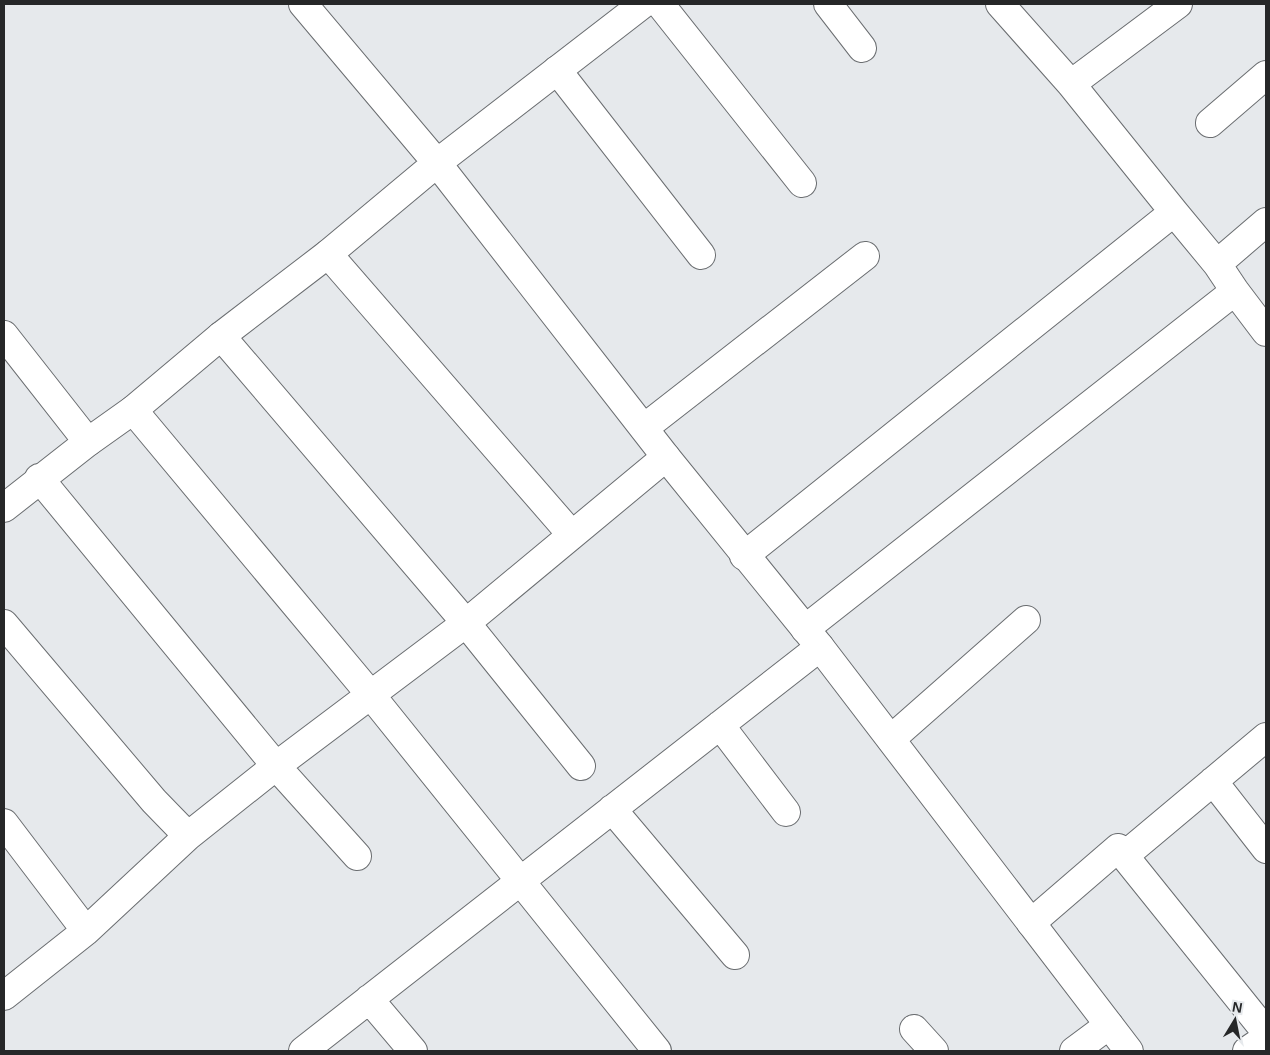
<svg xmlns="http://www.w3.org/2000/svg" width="1270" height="1055" font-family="Arial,sans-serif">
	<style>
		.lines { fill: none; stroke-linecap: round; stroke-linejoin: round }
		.street-casing { stroke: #6a6d70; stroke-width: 30 }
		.secondary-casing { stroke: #6a6d70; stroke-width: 30 }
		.street { stroke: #fff; stroke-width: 28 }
		.secondary { stroke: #fff; stroke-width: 28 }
	</style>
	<rect width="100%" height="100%" fill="#e6e9ec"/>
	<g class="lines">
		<!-- street casing -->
		<g class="street-casing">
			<path id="street" d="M660,4L802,183
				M828,4L862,48
				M1000,4L1071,84L1174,212L1217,264L1235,291L1266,332
				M557,70L701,255
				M1071,84L1178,4
				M1210,123L1266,75
				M328,254L572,535
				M1217,264L1266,222
				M4,335L88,442
				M221,336L466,623L581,766
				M133,410L370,694L657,1051
				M644,428L865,256
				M39,478L276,766L357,856
				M744,556L1174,212
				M4,624L154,801L188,836
				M805,629L1235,291
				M720,725L786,812
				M891,739L1026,620
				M1213,781L1266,849
				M612,809L735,955
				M4,823L86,931
				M1124,856L1266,737
				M1031,923L1118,848L1266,1032
				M4,996L86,931L188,836L276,766L466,623L666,457
				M369,999L413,1051
				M914,1029L934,1051
				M303,1051L820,647
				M1074,1051L1109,1025
				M1247,1051L1266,1038"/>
		</g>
		<!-- secondary casing -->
		<g class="secondary-casing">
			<path id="secondary" d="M303,4L437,163L666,457L820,647L1129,1051
				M4,508L88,442L133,410L221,336L328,254L437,163L643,4"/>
		</g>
		<!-- street -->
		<use href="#street" class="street"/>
		<!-- secondary -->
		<use href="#secondary" class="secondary"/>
	</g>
	<!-- border -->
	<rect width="1270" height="1055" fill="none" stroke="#262728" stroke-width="10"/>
	<!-- north arrow -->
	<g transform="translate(1235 1020) rotate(10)" stroke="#e6e9ec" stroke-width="4" paint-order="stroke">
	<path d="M0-4L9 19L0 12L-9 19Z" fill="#262728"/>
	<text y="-8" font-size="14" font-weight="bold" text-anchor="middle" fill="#262728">N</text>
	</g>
</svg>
